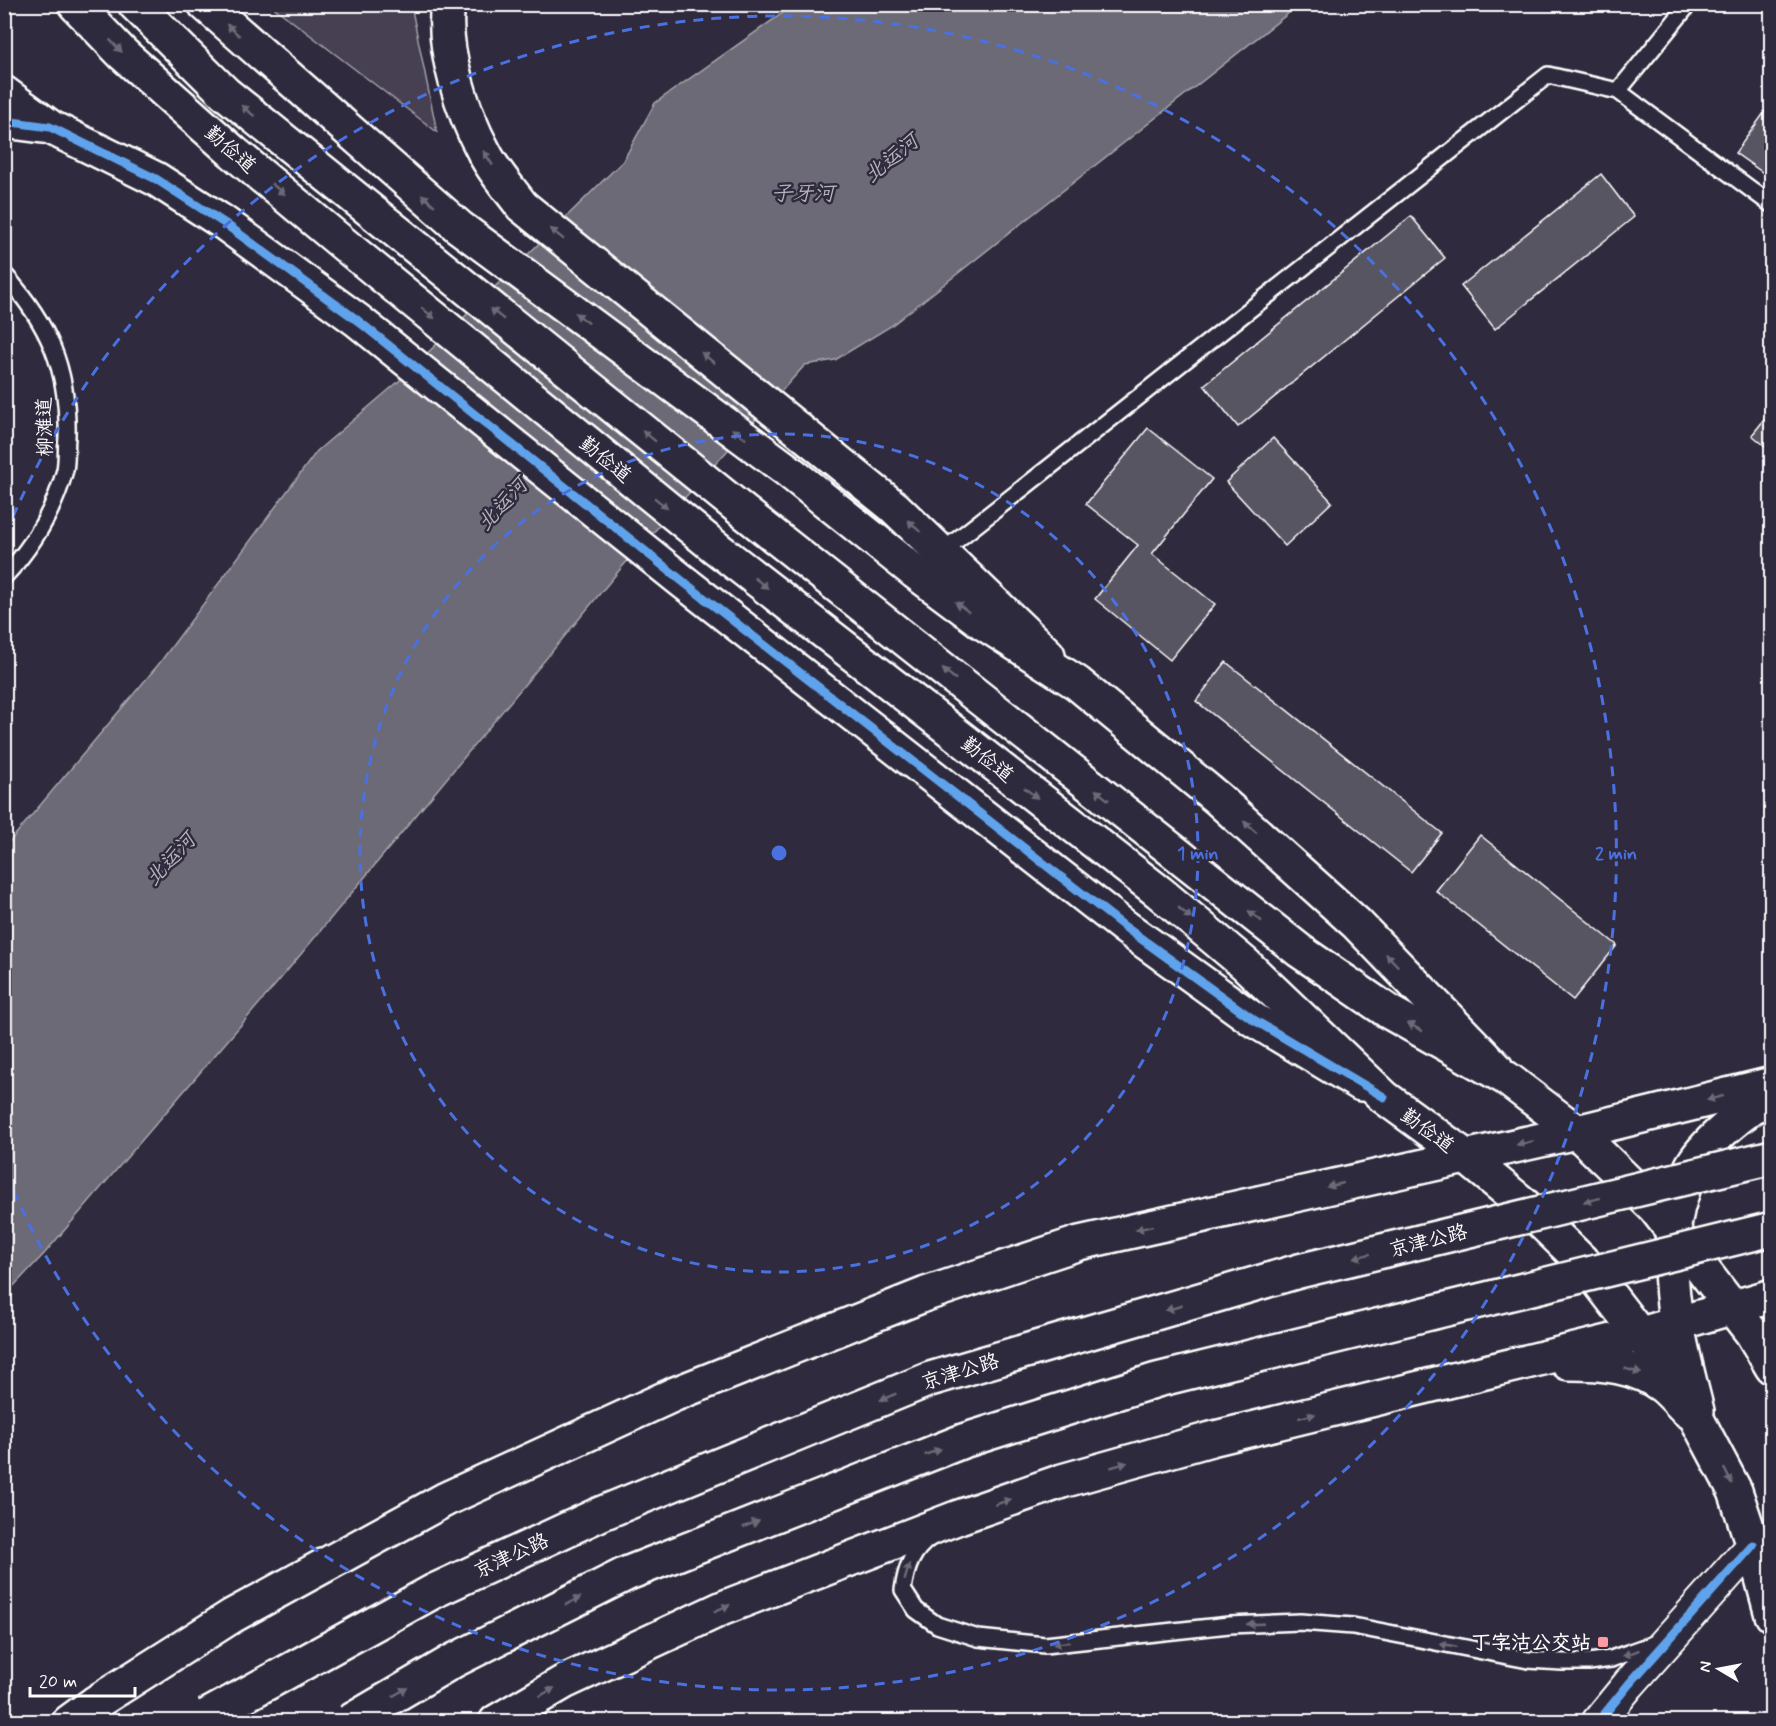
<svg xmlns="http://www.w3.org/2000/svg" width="1776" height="1726" font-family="Mynerve,'LXGW WenKai TC',sans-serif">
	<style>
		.green { fill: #464152; stroke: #a2a0a8; stroke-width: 1.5 }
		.water { fill: #6d6a77; stroke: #a7a6ad; stroke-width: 1.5 }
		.building { fill: #595564; stroke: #fff; stroke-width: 1.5 }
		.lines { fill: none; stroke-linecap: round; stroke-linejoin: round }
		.lane-casing { stroke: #fff; stroke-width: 20 }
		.street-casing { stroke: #fff; stroke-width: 36 }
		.secondary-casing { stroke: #fff; stroke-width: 38 }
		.primary-casing { stroke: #fff; stroke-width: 38 }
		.highway-casing { stroke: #fff; stroke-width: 38 }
		.lane { stroke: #2f2a3d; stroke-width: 15 }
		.street { stroke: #2f2a3d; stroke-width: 32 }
		.secondary { stroke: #2f2a3d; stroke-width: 33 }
		.primary { stroke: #2f2a3d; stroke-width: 33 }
		.highway { stroke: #2f2a3d; stroke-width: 33 }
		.highway-bridge-casing { stroke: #fff; stroke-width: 38; stroke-linecap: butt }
		.highway-bridge { stroke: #2f2a3d; stroke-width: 33 }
		.cycleway-casing { stroke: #2f2a3d; stroke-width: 13 }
		.cycleway { stroke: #60a3ed; stroke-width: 9 }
		.oneway { fill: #6d6a77 }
		.ring { fill: none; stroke: #4a71e0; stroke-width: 3; stroke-dasharray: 10 8 }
		.poi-dot { fill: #ff9aa2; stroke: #2f2a3d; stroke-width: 2 }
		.labels { text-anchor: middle; stroke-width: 5; stroke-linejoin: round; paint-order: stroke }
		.street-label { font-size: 20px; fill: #fff; stroke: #2f2a3d }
		.poi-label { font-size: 20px; font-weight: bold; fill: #fff; stroke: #2f2a3d; text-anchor: end }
		.water-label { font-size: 21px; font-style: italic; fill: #b6b4bb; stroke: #2f2a3d }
		.centre { fill: #4a71e0; stroke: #2f2a3d; stroke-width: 3 }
		.ring-label { font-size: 18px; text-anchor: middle; font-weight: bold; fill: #4a71e0; stroke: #2f2a3d; stroke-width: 5; stroke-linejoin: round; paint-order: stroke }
	</style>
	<rect width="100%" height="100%" fill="#2f2a3d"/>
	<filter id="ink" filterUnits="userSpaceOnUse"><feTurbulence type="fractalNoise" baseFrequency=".0167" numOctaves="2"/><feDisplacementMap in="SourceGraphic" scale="12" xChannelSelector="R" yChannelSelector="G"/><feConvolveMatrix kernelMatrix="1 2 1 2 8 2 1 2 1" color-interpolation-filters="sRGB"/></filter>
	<g filter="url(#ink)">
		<!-- green -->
		<path class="green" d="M271,5H411L437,132Z"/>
		<!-- water -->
		<path class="water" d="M794,5H1299L891,326L835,360L805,365L622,567L277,983L44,1254L5,1295V847L158,665L317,451L398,382L623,161L655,103Z"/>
		<!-- building -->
		<path class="building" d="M1772,102V179L1735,153Z
			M1601,174L1634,217L1495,329L1461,286Z
			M1411,216L1445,258L1238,427L1204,385Z
			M1772,410V452L1752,435Z
			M1148,428L1212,479L1152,554L1215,604L1170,660L1095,599L1138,545L1086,504Z
			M1273,438L1332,502L1285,546L1226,482Z
			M1226,662L1442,833L1411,872L1196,701Z
			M1480,835L1617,945L1573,1000L1436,891Z"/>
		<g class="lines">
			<!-- lane casing -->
			<g class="lane-casing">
				<path id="lane" d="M1618,91L1772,205
					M4,274C49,324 69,370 67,437C66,448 67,460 65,470C54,511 33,546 4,577
					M939,554L1548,75L1618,91L1689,4
					M930,1538C912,1551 906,1568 903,1590L916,1610L937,1625L978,1638L1045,1645L1229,1625L1300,1622L1353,1626L1528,1660L1562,1662H1589L1611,1659L1656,1643"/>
			</g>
			<!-- street casing -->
			<g class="street-casing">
				<path id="street" d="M1598,1722L1629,1684L1753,1545"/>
			</g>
			<!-- secondary casing -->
			<g class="secondary-casing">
				<path id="secondary" d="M448,4C441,48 463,113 484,152C493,171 509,188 522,206L894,507L1048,655
					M4,93L49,126
					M4,121L50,127L156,179L224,223L357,320L681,580L1125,927L1254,1020L1361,1084"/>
			</g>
			<!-- primary casing -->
			<g class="primary-casing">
				<path id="primary" d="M205,4L459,227L786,469L915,572L982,622L1077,683L1217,798L1356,923L1496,1068
					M1568,1363C1602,1363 1636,1365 1664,1387C1672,1394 1680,1403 1688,1411
					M1697,1411C1679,1339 1657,1263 1683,1190C1686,1182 1688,1172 1693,1164C1708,1140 1746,1109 1772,1095
					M69,1722L95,1703L232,1616L446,1499L675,1394L926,1294L1079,1243L1577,1132L1772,1084
					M496,1722L564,1682L723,1608L959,1517L1062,1481L1211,1439L1641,1334L1772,1296"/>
			</g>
			<!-- highway casing -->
			<g class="highway-casing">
				<path id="highway" d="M75,4L123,54L233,152L346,246L715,547L1159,892L1245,964L1384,1097L1465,1156L1522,1203L1586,1265L1680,1387L1735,1491L1753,1545L1772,1615
					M135,4L225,93L744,512L1300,951L1389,1012L1506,1078L1577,1132L1655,1208L1752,1333L1772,1367"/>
			</g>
			<!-- lane -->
			<use href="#lane" class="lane"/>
			<!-- street -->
			<use href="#street" class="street"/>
			<!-- secondary -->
			<use href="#secondary" class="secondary"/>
			<!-- primary -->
			<use href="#primary" class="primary"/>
			<!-- highway -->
			<use href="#highway" class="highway"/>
			<!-- highway-bridge casing -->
			<g class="highway-bridge-casing">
				<path id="highway-bridge" d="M207,1716L434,1591L600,1514L930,1379L1299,1271L1772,1157
					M349,1722L453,1661L626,1574L963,1441L1157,1380L1772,1229"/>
			</g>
			<!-- highway-bridge -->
			<use href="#highway-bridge" class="highway-bridge"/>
			<!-- cycleway casing -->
			<g class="cycleway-casing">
				<path id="cycleway" d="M4,121L50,127L156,179L224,223L357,320L681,580L1125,927L1254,1020L1384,1097
					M1598,1722L1629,1684L1753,1545"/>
			</g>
			<!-- cycleway -->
			<use href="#cycleway" class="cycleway"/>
		</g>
		<!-- one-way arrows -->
		<defs><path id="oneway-solid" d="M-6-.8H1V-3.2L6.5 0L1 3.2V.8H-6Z" transform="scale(1.5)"/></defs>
		<g class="oneway">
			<use href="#oneway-solid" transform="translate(233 30) rotate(-138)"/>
			<use href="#oneway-solid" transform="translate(116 46) rotate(45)"/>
			<use href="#oneway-solid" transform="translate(248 111) rotate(-141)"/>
			<use href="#oneway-solid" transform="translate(488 158) rotate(-123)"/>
			<use href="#oneway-solid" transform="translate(278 189) rotate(40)"/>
			<use href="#oneway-solid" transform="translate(428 200) rotate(-139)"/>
			<use href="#oneway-solid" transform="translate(557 234) rotate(-141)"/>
			<use href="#oneway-solid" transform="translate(428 313) rotate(39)"/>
			<use href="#oneway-solid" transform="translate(497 314) rotate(-141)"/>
			<use href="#oneway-solid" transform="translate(582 318) rotate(-143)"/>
			<use href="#oneway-solid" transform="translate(708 358) rotate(-141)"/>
			<use href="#oneway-solid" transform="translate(739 434) rotate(-143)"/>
			<use href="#oneway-solid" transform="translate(649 436) rotate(-141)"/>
			<use href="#oneway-solid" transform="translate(661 503) rotate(39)"/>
			<use href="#oneway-solid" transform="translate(914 526) rotate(-136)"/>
			<use href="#oneway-solid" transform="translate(761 583) rotate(38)"/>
			<use href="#oneway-solid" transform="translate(962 607) rotate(-143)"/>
			<use href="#oneway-solid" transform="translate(949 674) rotate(-142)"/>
			<use href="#oneway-solid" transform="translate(1031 793) rotate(38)"/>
			<use href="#oneway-solid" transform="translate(1102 795) rotate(-142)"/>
			<use href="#oneway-solid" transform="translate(1250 827) rotate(-138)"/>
			<use href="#oneway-solid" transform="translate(1185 913) rotate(40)"/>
			<use href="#oneway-solid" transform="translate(1255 916) rotate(-142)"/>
			<use href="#oneway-solid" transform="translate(1392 960) rotate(-134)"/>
			<use href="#oneway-solid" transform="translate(1415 1027) rotate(-151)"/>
			<use href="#oneway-solid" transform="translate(1715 1098) rotate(166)"/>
			<use href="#oneway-solid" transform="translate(1525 1143) rotate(168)"/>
			<use href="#oneway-solid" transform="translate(1335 1185) rotate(167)"/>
			<use href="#oneway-solid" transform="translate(1592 1200) rotate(166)"/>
			<use href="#oneway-solid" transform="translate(1144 1228) rotate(167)"/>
			<use href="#oneway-solid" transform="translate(1362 1256) rotate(166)"/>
			<use href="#oneway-solid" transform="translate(1174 1308) rotate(164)"/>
			<use href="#oneway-solid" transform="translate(1633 1371) rotate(17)"/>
			<use href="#oneway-solid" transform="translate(888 1397) rotate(158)"/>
			<use href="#oneway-solid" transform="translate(1307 1416) rotate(-14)"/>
			<use href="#oneway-solid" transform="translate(933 1452) rotate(-21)"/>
			<use href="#oneway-solid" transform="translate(1119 1465) rotate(-16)"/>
			<use href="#oneway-solid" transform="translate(1728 1476) rotate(63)"/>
			<use href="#oneway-solid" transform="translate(1003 1502) rotate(-19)"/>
			<use href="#oneway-solid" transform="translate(751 1524) rotate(-22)"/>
			<use href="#oneway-solid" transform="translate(907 1572) rotate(-74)"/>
			<use href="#oneway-solid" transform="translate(573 1601) rotate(-27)"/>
			<use href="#oneway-solid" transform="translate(722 1608) rotate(-23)"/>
			<use href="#oneway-solid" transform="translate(1255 1624) rotate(178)"/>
			<use href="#oneway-solid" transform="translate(1061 1643) rotate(174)"/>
			<use href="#oneway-solid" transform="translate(1448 1645) rotate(-169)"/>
			<use href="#oneway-solid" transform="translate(1631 1653) rotate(160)"/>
			<use href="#oneway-solid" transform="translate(400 1692) rotate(-30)"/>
			<use href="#oneway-solid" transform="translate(547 1692) rotate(-30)"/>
		</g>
	</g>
	<!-- distance rings -->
	<g class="ring">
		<circle cx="779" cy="853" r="419"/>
		<path d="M6 533A837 837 0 1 1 6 1173"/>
	</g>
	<!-- markers -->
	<rect class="poi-dot" x="1597" y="1636" width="12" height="12" rx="3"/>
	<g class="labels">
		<!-- street labels -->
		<g class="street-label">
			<text transform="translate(231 149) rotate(41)" y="7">勤俭道</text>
			<text transform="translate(44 427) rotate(-91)" y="7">柳滩道</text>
			<text transform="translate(606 459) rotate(39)" y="7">勤俭道</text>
			<text transform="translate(988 759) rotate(38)" y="7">勤俭道</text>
			<text transform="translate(1428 1130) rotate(36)" y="7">勤俭道</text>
			<text transform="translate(1428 1240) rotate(-14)" y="7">京津公路</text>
			<text transform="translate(960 1371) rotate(-17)" y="7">京津公路</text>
			<text transform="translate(511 1555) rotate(-25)" y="7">京津公路</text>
		</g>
		<!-- poi labels -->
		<g class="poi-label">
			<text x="1591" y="1649">丁字沽公交站</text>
		</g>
		<!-- water labels -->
		<g class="water-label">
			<text transform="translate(891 158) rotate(-39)" y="7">北运河</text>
			<text x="803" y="200">子牙河</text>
			<text transform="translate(502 504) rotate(-47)" y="7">北运河</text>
			<text transform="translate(170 859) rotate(-47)" y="7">北运河</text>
		</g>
	</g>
	<circle cx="779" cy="853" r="9" class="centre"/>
	<g class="ring-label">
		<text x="1198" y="859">1 min</text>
		<text x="1616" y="859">2 min</text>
	</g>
	<!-- margin -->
	<rect width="1776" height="1726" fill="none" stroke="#2f2a3d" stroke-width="24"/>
	<rect x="12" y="12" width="1752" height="1702" fill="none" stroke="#fff" stroke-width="2" filter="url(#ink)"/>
	<!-- north arrow -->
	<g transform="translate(1719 1669) rotate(280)" stroke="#2f2a3d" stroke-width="4.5" paint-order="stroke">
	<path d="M0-4.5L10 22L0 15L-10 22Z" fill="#ffffff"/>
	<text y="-9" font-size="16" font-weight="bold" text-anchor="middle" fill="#ffffff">N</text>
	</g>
	<!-- scale -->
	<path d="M30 1687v9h105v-9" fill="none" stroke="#ffffff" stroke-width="3"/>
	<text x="39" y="1687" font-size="18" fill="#ffffff" stroke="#2f2a3d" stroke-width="4.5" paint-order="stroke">20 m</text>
</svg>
